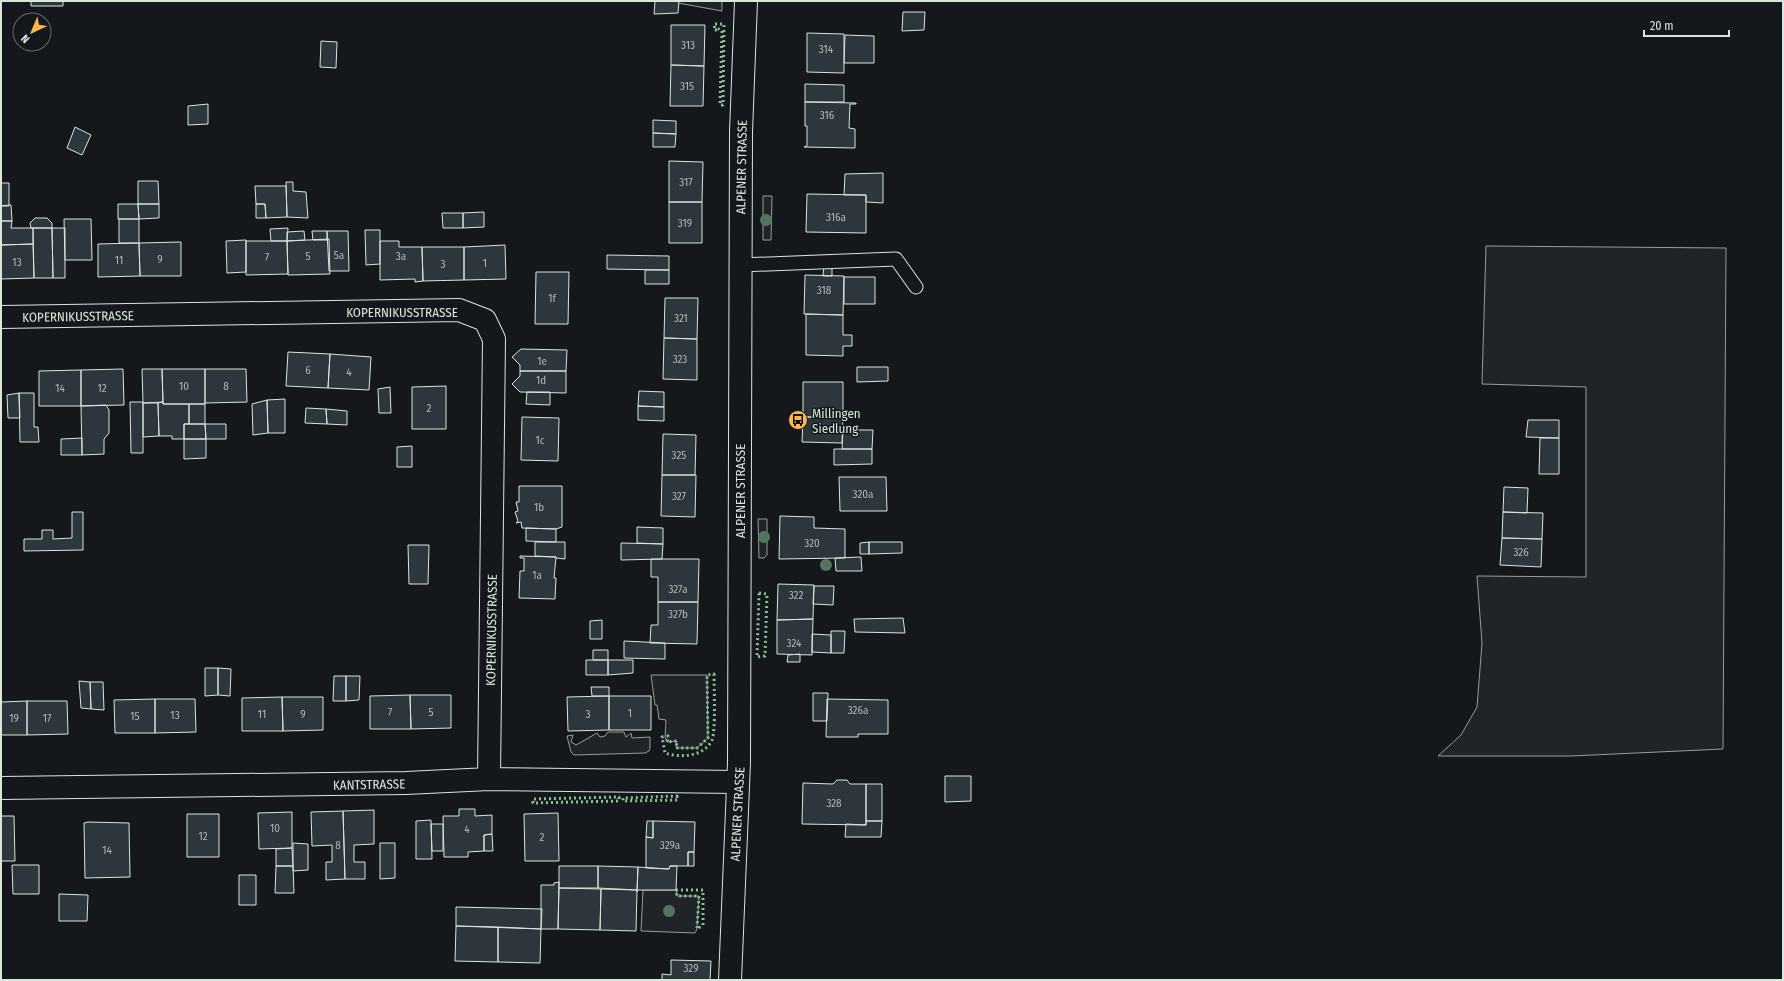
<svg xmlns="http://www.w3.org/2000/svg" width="1784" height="981" font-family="'Fira Sans Condensed',sans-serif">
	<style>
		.green { fill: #202428; stroke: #939e99 }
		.building { fill: #2c363c; stroke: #d8e6dc }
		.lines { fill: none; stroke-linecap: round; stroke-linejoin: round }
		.lane-casing { stroke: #d8e6dc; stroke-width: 15 }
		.street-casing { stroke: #d8e6dc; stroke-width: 24 }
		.secondary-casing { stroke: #d8e6dc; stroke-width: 24 }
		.lane { stroke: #14181c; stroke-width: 13 }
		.street { stroke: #14181c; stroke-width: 22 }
		.secondary { stroke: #14181c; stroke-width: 22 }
		.hedge { stroke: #8ac095; stroke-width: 3; stroke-dasharray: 2 3; stroke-linecap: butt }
		.tree { fill: #55745f }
		.labels { text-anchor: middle; stroke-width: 3; stroke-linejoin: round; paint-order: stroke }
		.number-label { font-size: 11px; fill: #adbab4 }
		.street-label { font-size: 13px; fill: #d8e6dc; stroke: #14181c }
		.poi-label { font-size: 13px; fill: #d8e6dc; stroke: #14181c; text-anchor: start }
	</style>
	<rect width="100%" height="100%" fill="#14181c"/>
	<!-- green -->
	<path class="green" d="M679,1H722V11L678,3Z
		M763,196H772L771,240H763Z
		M1486,246L1726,248L1723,749L1571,756H1438L1461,735L1477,707L1482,643L1477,576L1586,577V387L1482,384Z
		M758,519H767V555L764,558H759Z
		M651,675H707L708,738L697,748H676L677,741L667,742L665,737L666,720L659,719L657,705H655Z
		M608,732H624L626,737L631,733L632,738L650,737V748L649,751L645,753L574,755L571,752L567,736L573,735L571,742L576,745L597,733L600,737L605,736Z
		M643,890H676L677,896H699L697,929L695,933L641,931Z"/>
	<!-- building -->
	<path class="building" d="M31,1H63V6H31Z
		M655,1H679L678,13L654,14Z
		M903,12H925L924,30L902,31Z
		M671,25H705L704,66L671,65Z
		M807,33L844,34V73L807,72Z
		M845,35L874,36V63H844Z
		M321,41L337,42L336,68L320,67Z
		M671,65L704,66L703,106H670Z
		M805,84L844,85V102H805Z
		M805,102L856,103V104H850L849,128L855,129V148L804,147L807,146V126H805Z
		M208,104V124L188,125V106Z
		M653,120L676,121V134L653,133Z
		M75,127L91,135L82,155L67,148Z
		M653,133L676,134L675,147H653Z
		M669,161L703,162L702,202H669Z
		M883,173V203L866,202V195H844L845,174Z
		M138,181H158L159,204H138Z
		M286,182H293V191L306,192L308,218L287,217Z
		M1,183H9V206H1Z
		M255,186H286L287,217L266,218L265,204H256Z
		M807,194L866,195V233L806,232Z
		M669,202H702V243H669Z
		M118,204H138L139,219H118Z
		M138,204H159V218L139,219Z
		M256,204H265L266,218H256Z
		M9,205H11L12,221H1V206Z
		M484,212V227L463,228V213Z
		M442,213H463V228H443Z
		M35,218H47L52,223V228H31L30,223Z
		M64,219H91L92,260H65Z
		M119,219H139V243H119Z
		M1,221H12L11,228H33V244L1,245Z
		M33,228H52L53,278H34Z
		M52,228H65V278H53Z
		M288,228L287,241H271L270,229Z
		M365,230H380V264L366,265Z
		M304,231L305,240L287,241V232Z
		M312,231H327V240H313Z
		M327,231H348L349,271H329Z
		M329,239L330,274L288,275L287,241Z
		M246,240V272L227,273L226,241Z
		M246,241H287L288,274L246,275Z
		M380,241H399V247H422L423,281L415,282V279L380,280Z
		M181,242V276H140L139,243Z
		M139,243L140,276L98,277V244Z
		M33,244L34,278L1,279V245Z
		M505,245L506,279L464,280V247Z
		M422,247H464V280L423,281Z
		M607,255L669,256V270L607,269Z
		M824,264L832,265V276H823Z
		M645,270H669V284H645Z
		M536,272H569L568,324H535Z
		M805,275L844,276L843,315L804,314Z
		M844,277H875V304H844Z
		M665,298H698L697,339L664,338Z
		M806,314L843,315V335H852V346H843V356L806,355Z
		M664,338L697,339V380L663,379Z
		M521,349L567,350L566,371H520V365L512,357Z
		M288,352L330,354L328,388L286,386Z
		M330,354L371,357L369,390L328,388Z
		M857,367H888V381L857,382Z
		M123,369L124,405L81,406V370Z
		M142,369H162L163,402L143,403Z
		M162,369H205V404H163Z
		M205,369H246L247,402L205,403Z
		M81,370V406H39V371Z
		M520,371H566V393L520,392L512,384L520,376Z
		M803,382H843V417H803Z
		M446,386V429H412V387Z
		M390,387L391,413H379L378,389Z
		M639,391L664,392V407L638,406Z
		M527,392H550V405L526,404Z
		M19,393L20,418H8L7,395Z
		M19,393H34V427H38L39,442H20Z
		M285,399V433H268L267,400Z
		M267,400L268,433L253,435L252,404Z
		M130,402H143V453H131Z
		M163,402V404H189V424H184V439H172V436H159L158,403Z
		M143,403H158L159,436L143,437Z
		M189,404H205V424H189Z
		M106,405L109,410V433L104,439V454L82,455L81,406Z
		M638,406L664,407V421L638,420Z
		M306,408L326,409L327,424L305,423Z
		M326,409L347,411V425L327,424Z
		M522,417L559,418L558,461L521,460Z
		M803,417H843L842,443L802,442Z
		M1528,420H1559V438L1526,437Z
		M184,424H205L206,439H184Z
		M205,424H226V439H206Z
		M843,430H873L872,449H842Z
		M663,434L696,435L695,475H662Z
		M82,438V455H61V439Z
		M1540,438H1559V474H1539Z
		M184,439H206V458L184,459Z
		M412,446V467H397V447Z
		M834,449H872V464L834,465Z
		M662,475H696L695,517L661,516Z
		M839,477H886L887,511H840Z
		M519,486H562V527L556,529L522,528L521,522L516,523L518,521L515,512L518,511L516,502H519Z
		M1504,487L1528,488L1527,513L1503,512Z
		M72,512H83V550L24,551V539H42V530H53V539L72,538Z
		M1503,512L1543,513L1542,539L1502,538Z
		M780,516L814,517V528L845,529V558L779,559Z
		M637,527L663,528V544L637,543Z
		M526,528L556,529V542L526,541Z
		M1502,538L1542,539L1541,567L1500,565Z
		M535,542H565V559L556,558V557L535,556Z
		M869,542V554H860V543Z
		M869,542H902V553L869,554Z
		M621,543L663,544L662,559L621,560Z
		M408,545H429L428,584H409Z
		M520,556L556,557L554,578H556L555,599L519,598L520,571H524V558H520Z
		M861,557L862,571H836L835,558Z
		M651,559H699L698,602H658V577H651Z
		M778,584L814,585L813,619L777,620Z
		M814,586H834L833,605L813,604Z
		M658,602H698L697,644L650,643L651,625H658Z
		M903,618L905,633L855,632L854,619Z
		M813,619L812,655L777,654V620Z
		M602,620V639H590V621Z
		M831,631H845L844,653H831Z
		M812,634L831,635V653L812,652Z
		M624,641L665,643V659L624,658Z
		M593,650H608V660H593Z
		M800,654V662H787L788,655Z
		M586,660H608V675H586Z
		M608,660H633V673L608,675Z
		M205,668H218V695L205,696Z
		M218,668L231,669L230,696L218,695Z
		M334,676H346V701H333Z
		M346,676H360L359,700L346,701Z
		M79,681L90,682L91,709L81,708Z
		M90,682H103L104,710L91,709Z
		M591,687H609V696H592Z
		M813,693H828L827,721H813Z
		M410,695L411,729H370V696Z
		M410,695H451V728L411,729Z
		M609,696V730L568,731L567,697Z
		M609,696H651V730H609Z
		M282,697H323V730L283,731Z
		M282,697L283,731H242V698Z
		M155,699H195L196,732L155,733Z
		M155,699V733H115L114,700Z
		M827,699L888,700V734H858V737H826Z
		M27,701V735H1V702Z
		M27,701H67L68,734L27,735Z
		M945,776H971V801L945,802Z
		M837,780H847L850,784H866V825L802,824L803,783L833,784Z
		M866,784H882V821H866Z
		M459,809H475V816L492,815V834L484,835V851L468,852V857H444L443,816H459Z
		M374,810V844L354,845V862H365V879H345L343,811Z
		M343,811L345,879L326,880V862H332V845L312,846L311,812Z
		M292,812V848L259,849L258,813Z
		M558,813L559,861H525L524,814Z
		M187,814H219V857H187Z
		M1,816H14L15,861H1Z
		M431,820L432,859H416V821Z
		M647,821H653V838L646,837Z
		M653,821L695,822L694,852H688V866H670L669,869L646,868V837L653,838Z
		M866,821H882L881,837H845L846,824L866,825Z
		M88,822L129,823L130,877L85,878L84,823Z
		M431,824H443V851H432Z
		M492,834L493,851H484V835Z
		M293,843L308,844V870L293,871Z
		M380,843H395V878L380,879Z
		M292,848L293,866H276V849Z
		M688,852H694V866H688Z
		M12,865H39V894H13Z
		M276,866H293L294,893H275Z
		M559,866H598V888H559Z
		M598,866L638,867L637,890L598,888Z
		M670,866H677L676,890H638L637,892L638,867L669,869Z
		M239,875H256V905H239Z
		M559,882L558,929H541V885H554V883Z
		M559,888L601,889L600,930L558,929Z
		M601,889L637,890L636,931L600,930Z
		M59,894L88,895L87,921H59Z
		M456,907L542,909L541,929L456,926Z
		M456,926L498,927V962L455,961Z
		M498,927L541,929L540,963L498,962Z
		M671,960L711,961L710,980H662V974L671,975Z"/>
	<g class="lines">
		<!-- lane casing -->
		<g class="lane-casing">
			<path id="lane" d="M740,265L896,259L916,287"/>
		</g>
		<!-- street casing -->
		<g class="street-casing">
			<path id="street" d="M1,317L459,310L485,320L494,339L489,779
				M1,788L406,783L489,779L737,782"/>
		</g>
		<!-- secondary casing -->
		<g class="secondary-casing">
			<path id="secondary" d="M730,980L739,762L741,132L746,1"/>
		</g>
		<!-- lane -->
		<use href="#lane" class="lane"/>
		<!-- street -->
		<use href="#street" class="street"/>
		<!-- secondary -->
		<use href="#secondary" class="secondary"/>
		<!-- hedge -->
		<path class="hedge" d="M715,24H724L723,105H720L722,31L717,28V30H714Z
			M759,593L767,594L765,656L757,657Z
			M714,674C714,687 716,730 712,740C704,757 680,758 665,753L662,737L668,736L667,742L677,741L676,748H697L708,738L707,675Z
			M677,796L678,800L623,801V798Z
			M619,797V801L533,803V799Z
			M676,890H703V925L697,929L699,896H677Z"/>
	</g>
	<!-- trees -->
	<g class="tree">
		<circle cx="766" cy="220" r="6"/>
		<circle cx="764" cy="537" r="6"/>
		<circle cx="826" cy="565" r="6"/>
		<circle cx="669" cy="911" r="6"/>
	</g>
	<!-- icons -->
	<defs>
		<g id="bus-disc" transform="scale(1)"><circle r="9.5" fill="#ffb74d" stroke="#14181c"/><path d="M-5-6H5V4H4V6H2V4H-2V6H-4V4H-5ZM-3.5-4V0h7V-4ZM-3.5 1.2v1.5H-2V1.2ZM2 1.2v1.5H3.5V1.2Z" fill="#111"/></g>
	</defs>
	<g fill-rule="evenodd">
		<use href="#bus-disc" x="798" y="420"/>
	</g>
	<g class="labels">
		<!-- number labels -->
		<g class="number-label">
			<text x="688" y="49">313</text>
			<text x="826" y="53">314</text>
			<text x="687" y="90">315</text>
			<text x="827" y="119">316</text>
			<text x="686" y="186">317</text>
			<text x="836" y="221">316a</text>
			<text x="685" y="227">319</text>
			<text x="339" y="259">5a</text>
			<text x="308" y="260">5</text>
			<text x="401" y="260">3a</text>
			<text x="267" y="261">7</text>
			<text x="160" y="263">9</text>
			<text x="119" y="264">11</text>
			<text x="17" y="266">13</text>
			<text x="485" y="267">1</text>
			<text x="443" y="268">3</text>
			<text x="824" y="294">318</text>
			<text x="552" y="302">1f</text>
			<text x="681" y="322">321</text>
			<text x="680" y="363">323</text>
			<text x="542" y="365">1e</text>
			<text x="308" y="374">6</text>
			<text x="349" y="376">4</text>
			<text x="541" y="384">1d</text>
			<text x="184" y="390">10</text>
			<text x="226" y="390">8</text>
			<text x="60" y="392">14</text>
			<text x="102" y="392">12</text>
			<text x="429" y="412">2</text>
			<text x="540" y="444">1c</text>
			<text x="679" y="459">325</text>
			<text x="863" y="498">320a</text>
			<text x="679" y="500">327</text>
			<text x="539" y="511">1b</text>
			<text x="812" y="547">320</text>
			<text x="1521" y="556">326</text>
			<text x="537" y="579">1a</text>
			<text x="678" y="593">327a</text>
			<text x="796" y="599">322</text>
			<text x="678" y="618">327b</text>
			<text x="794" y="647">324</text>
			<text x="858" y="714">326a</text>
			<text x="390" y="716">7</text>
			<text x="431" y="716">5</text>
			<text x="630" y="717">1</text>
			<text x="262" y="718">11</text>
			<text x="303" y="718">9</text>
			<text x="588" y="718">3</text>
			<text x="175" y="719">13</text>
			<text x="135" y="720">15</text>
			<text x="14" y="722">19</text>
			<text x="47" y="722">17</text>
			<text x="834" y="807">328</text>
			<text x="275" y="832">10</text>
			<text x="467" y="833">4</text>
			<text x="203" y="840">12</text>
			<text x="542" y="841">2</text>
			<text x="338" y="849">8</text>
			<text x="670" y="849">329a</text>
			<text x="107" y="854">14</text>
			<text x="691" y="972">329</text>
		</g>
		<!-- street labels -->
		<g class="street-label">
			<text transform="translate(741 167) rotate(-89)" y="5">ALPENER STRASSE</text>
			<text x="402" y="317">KOPERNIKUSSTRASSE</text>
			<text transform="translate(78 316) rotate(-1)" y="5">KOPERNIKUSSTRASSE</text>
			<text transform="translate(740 491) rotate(-90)" y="5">ALPENER STRASSE</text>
			<text transform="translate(491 630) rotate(-89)" y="5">KOPERNIKUSSTRASSE</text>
			<text transform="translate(369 784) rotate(-1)" y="5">KANTSTRASSE</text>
			<text transform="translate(737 814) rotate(-87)" y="5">ALPENER STRASSE</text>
		</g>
		<!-- poi labels -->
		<g class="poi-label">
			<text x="812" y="418">Millingen<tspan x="812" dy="15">Siedlung</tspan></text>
		</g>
	</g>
	<!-- border -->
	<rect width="1784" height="981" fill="none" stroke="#d8e6dc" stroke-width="4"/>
	<!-- north arrow -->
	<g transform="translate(32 32) rotate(224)"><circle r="19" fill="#14181c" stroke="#626a69"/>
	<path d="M0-3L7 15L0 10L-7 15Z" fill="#ffb74d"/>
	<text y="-6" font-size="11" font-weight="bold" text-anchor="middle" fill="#d8e6dc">N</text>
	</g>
	<!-- scale -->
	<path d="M1644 30v6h85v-6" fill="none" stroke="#d8e6dc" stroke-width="2"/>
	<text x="1650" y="30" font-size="12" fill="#d8e6dc" stroke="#14181c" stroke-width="3" paint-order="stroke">20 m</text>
</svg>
